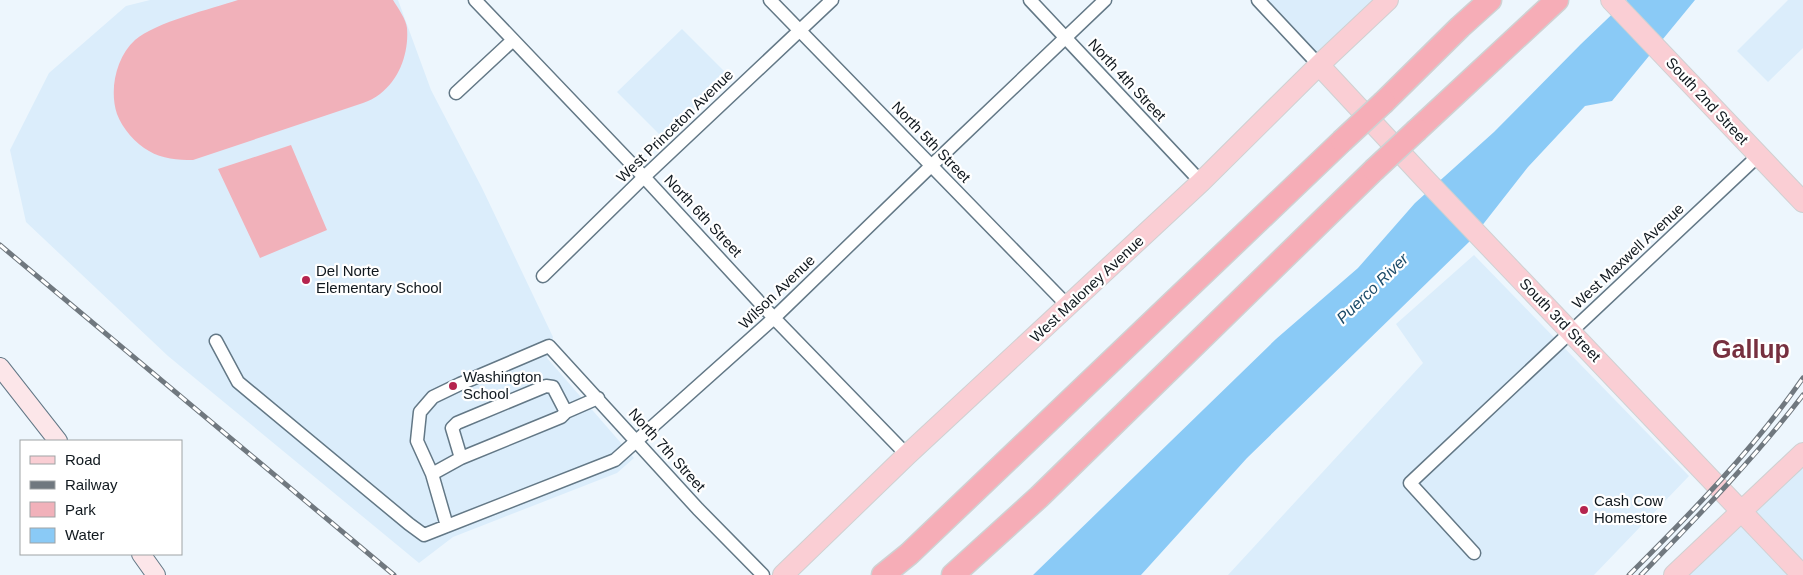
<svg xmlns="http://www.w3.org/2000/svg" width="1803" height="575" font-family="Helvetica,sans-serif">
	<style>
		.built { fill: #dbedfb }
		.green { fill: #f1b1ba }
		.water { fill: #8acaf6 }
		.lines { fill: none; stroke-linecap: round; stroke-linejoin: round }
		.street-casing { stroke: #637886; stroke-width: 15 }
		.secondary-casing { stroke: #637886; stroke-width: 20 }
		.primary-casing { stroke: #cfd1d2; stroke-width: 22 }
		.highway-casing { stroke: #cfd1d2; stroke-width: 25 }
		.street { stroke: #fff; stroke-width: 12 }
		.secondary { stroke: #fce6e9; stroke-width: 18 }
		.primary { stroke: #faced4; stroke-width: 20 }
		.highway { stroke: #f6adb7; stroke-width: 22 }
		.rail-casing { stroke: #70787f; stroke-width: 5 }
		.rail { stroke: #fff; stroke-width: 3; stroke-dasharray: 9; stroke-linecap: butt }
		.highway-bridge-casing { stroke: #cfd1d2; stroke-width: 25; stroke-linecap: butt }
		.highway-bridge { stroke: #f6adb7; stroke-width: 22 }
		.poi-dot { fill: #b5244e; stroke: #fff; stroke-width: 2 }
		.labels { text-anchor: middle; stroke-width: 4.5; stroke-linejoin: round; paint-order: stroke }
		.street-label { font-size: 15px; fill: #10181e; stroke: #fff }
		.poi-label { font-size: 15px; fill: #10181e; stroke: #fff; text-anchor: start }
		.water-label { font-size: 16px; font-style: italic; fill: #1b4b69; stroke: #fff }
		.town-label { font-size: 25px; font-weight: bold; fill: #77303f; stroke: #fff }
	</style>
	<rect width="100%" height="100%" fill="#edf6fd"/>
	<!-- built -->
	<path class="built" d="M150,0H398L431,90L482,188L553,337L547,358L634,458L617,473L453,537L419,563L168,356L26,222L10,150L49,73L126,6Z
		M1260,0H1388L1319,65Z
		M1788,0H1803V48L1768,82L1737,51Z
		M682,29L730,77L665,140L617,92Z
		M1474,255L1689,476L1594,575H1228L1423,363L1396,324Z
		M1803,453V575H1674Z"/>
	<!-- green -->
	<path class="green" d="M238,0H393C398,8 406,19 407,28C409,52 400,79 380,94C375,98 369,101 363,103L193,160C178,160 162,159 149,151C136,144 122,128 117,114C109,90 116,57 135,40C156,22 211,9 238,0Z
		M291,145L327,230L260,258L218,169Z"/>
	<!-- water -->
	<path class="water" d="M1627,0H1695L1612,101L1585,106L1528,167L1470,241L1247,458L1141,575H1033L1276,339L1358,268L1415,203L1494,132L1581,44Z"/>
	<g class="lines">
		<!-- street casing -->
		<g class="street-casing">
			<path id="street" d="M475,0L644,177L774,318L907,455
				M770,0L1068,306
				M1030,0L1201,182
				M1258,0L1319,65
				M456,93L513,40
				M543,276L644,177L832,0
				M216,341L238,382L409,524L424,535L615,460L774,318L931,166L1105,0
				M461,458L452,428L457,423L546,386L553,387L566,412
				M432,474L461,458L561,417L566,412L598,398
				M447,526L432,474L417,441L420,412L433,397L460,384L549,346L698,509L763,575
				M1474,553L1410,483L1759,155"/>
		</g>
		<!-- secondary casing -->
		<g class="secondary-casing">
			<path id="secondary" d="M0,367L58,441
				M141,554L156,575"/>
		</g>
		<!-- primary casing -->
		<g class="primary-casing">
			<path id="primary" d="M1611,0L1803,202
				M1319,65L1424,178L1802,575
				M783,575L907,455L1201,182L1319,65L1388,0
				M1674,575L1803,453"/>
		</g>
		<!-- highway casing -->
		<g class="highway-casing">
			<path id="highway" d="M1384,102L1460,27L1490,0
				M1417,130L1557,0
				M883,575L909,554L1342,141
				M953,575L1039,497L1374,170"/>
		</g>
		<!-- street -->
		<use href="#street" class="street"/>
		<!-- secondary -->
		<use href="#secondary" class="secondary"/>
		<!-- primary -->
		<use href="#primary" class="primary"/>
		<!-- highway -->
		<use href="#highway" class="highway"/>
		<!-- rail casing -->
		<g class="rail-casing">
			<path id="rail" d="M0,245L394,575
				M1629,575C1691,513 1753,450 1803,378
				M1641,575C1697,517 1754,459 1803,395"/>
		</g>
		<!-- rail -->
		<use href="#rail" class="rail"/>
		<!-- highway-bridge casing -->
		<g class="highway-bridge-casing">
			<path id="highway-bridge" d="M1342,141L1384,102
				M1374,170L1417,130"/>
		</g>
		<!-- highway-bridge -->
		<use href="#highway-bridge" class="highway-bridge"/>
	</g>
	<!-- markers -->
	<g class="poi-dot">
		<circle cx="306" cy="280" r="5"/>
		<circle cx="453" cy="386" r="5"/>
		<circle cx="1584" cy="510" r="5"/>
	</g>
	<g class="labels">
		<!-- street labels -->
		<g class="street-label">
			<text transform="translate(1127 80) rotate(47)" y="5">North 4th Street</text>
			<text transform="translate(1707 101) rotate(47)" y="5">South 2nd Street</text>
			<text transform="translate(675 126) rotate(-44)" y="5">West Princeton Avenue</text>
			<text transform="translate(931 142) rotate(46)" y="5">North 5th Street</text>
			<text transform="translate(703 216) rotate(47)" y="5">North 6th Street</text>
			<text transform="translate(1628 256) rotate(-43)" y="5">West Maxwell Avenue</text>
			<text transform="translate(1087 289) rotate(-43)" y="5">West Maloney Avenue</text>
			<text transform="translate(777 292) rotate(-44)" y="5">Wilson Avenue</text>
			<text transform="translate(1560 320) rotate(46)" y="5">South 3rd Street</text>
			<text transform="translate(667 450) rotate(48)" y="5">North 7th Street</text>
		</g>
		<!-- poi labels -->
		<g class="poi-label">
			<text x="316" y="276">Del Norte<tspan x="316" dy="17">Elementary School</tspan></text>
			<text x="463" y="382">Washington<tspan x="463" dy="17">School</tspan></text>
			<text x="1594" y="506">Cash Cow<tspan x="1594" dy="17">Homestore</tspan></text>
		</g>
		<!-- water labels -->
		<g class="water-label">
			<text transform="translate(1372 288) rotate(-44)" y="6">Puerco River</text>
		</g>
		<!-- town labels -->
		<g class="town-label">
			<text x="1751" y="358">Gallup</text>
		</g>
	</g>
	<!-- legend -->
	<rect x="20" y="440" width="162" height="115" fill="#ffffff" stroke="#9fa3a5"/>
	<rect x="30" y="456" width="25" height="8" fill="#faced4" stroke="#9fa3a5"/>
	<text x="65" y="465" font-size="15" fill="#10181e">Road</text>
	<rect x="30" y="481" width="25" height="8" fill="#70787f" stroke="#9fa3a5"/>
	<text x="65" y="490" font-size="15" fill="#10181e">Railway</text>
	<rect x="30" y="502" width="25" height="15" fill="#f1b1ba" stroke="#9fa3a5"/>
	<text x="65" y="515" font-size="15" fill="#10181e">Park</text>
	<rect x="30" y="528" width="25" height="15" fill="#8acaf6" stroke="#9fa3a5"/>
	<text x="65" y="540" font-size="15" fill="#10181e">Water</text>
</svg>
